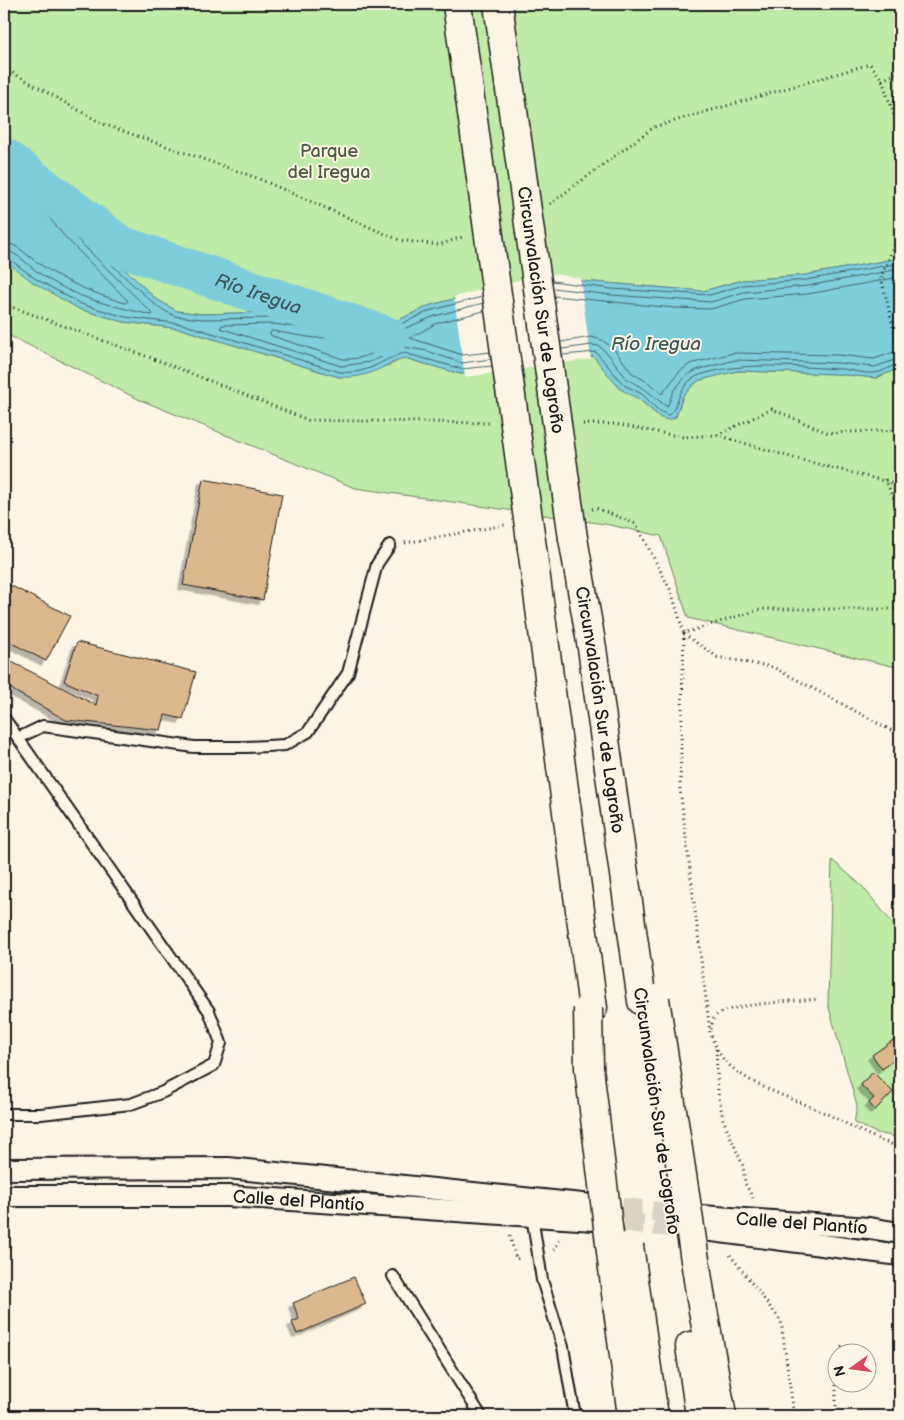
<svg xmlns="http://www.w3.org/2000/svg" width="904" height="1420" font-family="'Balsamiq Sans',sans-serif">
	<style>
		.green { fill: #bfeaa7; stroke: #6e8362 }
		.water { fill: #7ecddb; stroke: #57868f }
		.pier { fill: #fcf5e5 }
		.lines { fill: none; stroke-linecap: round; stroke-linejoin: round }
		.shore { stroke: #436368; stroke-width: 1 }
		.river { stroke: #7ecddb; stroke-width: 41 }
		.building { fill: #dcb88e; stroke: #1c1c1c; filter: url(#shadow) }
		.minor-tunnel { stroke: #dad4c7; stroke-width: 20; stroke-dasharray: 20 10; stroke-linecap: butt }
		.service-casing { stroke: #1c1c1c; stroke-width: 14 }
		.minor-casing { stroke: #1c1c1c; stroke-width: 24 }
		.motorway-casing { stroke: #1c1c1c; stroke-width: 31 }
		.path { stroke: #1c1c1c; stroke-width: 3; stroke-dasharray: 1 4; stroke-linecap: butt }
		.service { stroke: #fcf5e5; stroke-width: 10 }
		.minor { stroke: #fcf5e5; stroke-width: 20 }
		.motorway { stroke: #fcf5e5; stroke-width: 28 }
		.motorway-bridge-casing { stroke: #1c1c1c; stroke-width: 31; stroke-linecap: butt }
		.motorway-bridge { stroke: #fcf5e5; stroke-width: 28 }
		.labels { text-anchor: middle; stroke-width: 4; stroke-linejoin: round; paint-order: stroke }
		.park-label { font-size: 18px; fill: #4d5a46; stroke: #fcf5e5 }
		.street-label { font-size: 18px; fill: #1c1c1c; stroke: #fcf5e5 }
		.water-label { font-size: 19px; font-style: italic; fill: #3e5a5f; stroke: #fcf5e5 }
	</style>
	<defs>
		<filter id="shadow"><feDropShadow dx="-4.5" dy="4.5" stdDeviation="0" flood-color="#0004"/></filter>
	</defs>
	<rect width="100%" height="100%" fill="#fcf5e5"/>
	<filter id="ink" filterUnits="userSpaceOnUse"><feTurbulence type="fractalNoise" baseFrequency=".02" numOctaves="2"/><feDisplacementMap in="SourceGraphic" scale="10" xChannelSelector="R" yChannelSelector="G"/><feConvolveMatrix kernelMatrix="1 2 1 2 8 2 1 2 1" color-interpolation-filters="sRGB"/></filter>
	<g filter="url(#ink)">
		<!-- green -->
		<path class="green" d="M4,4H900V258L806,275L743,280L703,291L569,280L547,275L431,305L396,321L364,318L316,319L274,312L203,314L177,311L156,299L80,226L50,189L4,142Z
			M4,260L79,309L124,322L181,329L339,377L390,365L404,358L461,374L593,356L650,409L661,418L669,420L676,417L683,396L693,385L700,380L737,371L837,374L876,378L900,368V668L688,618L661,536L605,524L355,488L138,399L4,333Z
			M832,860L862,886L900,932V946L896,951L900,968V1138L877,1133L854,1123L857,1106L828,1004Z"/>
		<!-- water -->
		<path class="water" d="M4,142L50,189L80,226L156,299L177,311L203,314L274,312L316,319L364,318L396,321L431,305L547,275L569,280L703,291L743,280L806,275L900,258V368L876,378L837,374L737,371L700,380L693,385L683,396L675,417L669,420L661,418L639,399L620,389L593,356L461,374L404,358C379,367 369,379 339,377L181,329L124,322L79,309L34,283L4,260Z"/>
		<!-- pier -->
		<path class="pier" d="M546,273L580,278L591,359L465,377L454,297Z"/>
		<g class="lines">
			<!-- shore -->
			<path class="shore" d="M4,149L47,193L76,230L130,282L159,308L175,316L203,319L274,318L315,324L363,323L396,326L432,310L482,297
				M4,158L42,197L72,234L153,314L151,315C107,304 78,300 39,273C29,266 16,251 4,250
				M4,168L36,202L66,238L128,301L125,303C90,292 64,282 34,260C24,253 16,243 4,243
				M4,257L8,258L36,279L81,304L125,317L182,324L340,372C370,375 379,360 404,353L462,369L492,366
				M552,281L611,289L710,295L743,285L806,280L900,263
				M553,288L611,295L711,302L744,292L807,286L900,269
				M554,296L674,308L711,309L745,299L808,294L900,277
				M483,303L435,316L396,332L363,329L315,330L274,324L222,325L220,328L341,366L370,362L404,347L427,351L462,363L491,359
				M484,311L437,323L410,338L463,355L490,352
				M272,331L314,338L362,337L387,340L389,342C378,354 359,360 343,359L272,336L270,334Z
				M561,342L591,337L602,340L614,349L632,373L649,383L662,394L679,372L690,364L733,353L838,355L874,359L900,350
				M562,349L592,345L599,346L608,354L627,379L646,390L667,407L674,390L687,375L697,370L735,360L838,363L875,367L900,358
				M563,355L596,352L624,385L642,394L658,410L668,415C679,411 676,383 700,375C741,361 797,367 841,369C852,370 863,374 875,373C884,372 891,365 900,364"/>
			<!-- river -->
			<path class="river" id="s1" d="M4,158L120,246L387,337"/>
		</g>
		<!-- building -->
		<path class="building" d="M203,479L282,494L263,600L183,585Z
			M4,582L70,616L46,661L4,639Z
			M77,642L196,672L183,719L165,715L161,730L66,720L14,691L4,681V658L96,705L98,696L64,681Z
			M895,1039L900,1047V1054L882,1069L872,1055Z
			M873,1072L893,1092L875,1110L869,1103L874,1098L861,1085Z
			M354,1277L366,1304L297,1334L292,1322L299,1319L293,1303Z"/>
		<g class="lines">
			<!-- minor-tunnel -->
			<path class="minor-tunnel" d="M592,1205L700,1216
				M594,1220L702,1230"/>
			<!-- service casing -->
			<g class="service-casing">
				<path id="service" d="M4,718L209,1011L221,1043L214,1065L163,1092L131,1104L41,1114H4
					M18,738L43,726L194,747H247L285,745L308,732L348,673L377,564L390,545
					M532,1216L542,1280L563,1347L575,1416
					M393,1276L481,1416"/>
			</g>
			<!-- minor casing -->
			<g class="minor-casing">
				<g id="minor">
					<path d="M4,1169L228,1168L592,1205"/>
					<path id="s2" d="M4,1196H228L594,1220"/>
					<path id="s3" d="M702,1216L869,1228L900,1233"/>
					<path d="M704,1230L900,1255"/>
				</g>
			</g>
			<!-- motorway casing -->
			<g class="motorway-casing">
				<g id="motorway">
					<path id="s4" d="M573,538L592,648L642,1001"/>
					<path d="M532,548L593,1008"/>
					<path d="M701,1299L722,1416"/>
					<path d="M638,1307L654,1416"/>
					<path d="M618,1310L632,1416"/>
					<path d="M690,1346L700,1416"/>
				</g>
			</g>
			<!-- path -->
			<path class="path" d="M4,68L103,124L257,178L399,240L439,245L465,236
				M882,80L900,72
				M550,204L654,127L870,64L882,80L900,133
				M900,231L881,277L900,355
				M4,304L170,365L308,420L489,423
				M583,424H614L683,437L717,435L794,458L900,485
				M717,435L772,409L828,433L900,430
				M885,479L900,513
				M592,509L596,508L636,524L671,591L684,633L761,609H900
				M405,543L505,525
				M684,633L680,789L710,1032C714,1044 719,1056 729,1065C756,1089 794,1098 827,1114C852,1126 873,1139 900,1147
				M684,634L717,657L773,667L900,735
				M711,1029C712,1026 712,1020 714,1018C723,1003 800,1001 819,999
				M716,1049L718,1092L723,1119L743,1166L745,1183L753,1198
				M510,1236L516,1259L522,1258
				M554,1250L561,1238
				M730,1255L781,1321L794,1416
				M839,1352L842,1347L861,1349
				M836,1416V1358"/>
			<!-- service -->
			<use href="#service" class="service"/>
			<!-- minor -->
			<use href="#minor" class="minor"/>
			<!-- motorway -->
			<use href="#motorway" class="motorway"/>
			<!-- motorway-bridge casing -->
			<g class="motorway-bridge-casing">
				<g id="motorway-bridge">
					<path d="M457,4L532,548"/>
					<path id="s5" d="M498,4L573,538"/>
					<path d="M655,999L701,1299"/>
					<path d="M588,1008L589,1068L618,1310"/>
					<path d="M629,1246L638,1307"/>
				</g>
			</g>
			<!-- motorway-bridge -->
			<use href="#motorway-bridge" class="motorway-bridge"/>
		</g>
	</g>
	<g class="labels">
		<!-- park labels -->
		<g class="park-label">
			<text x="329" y="157">Parque<tspan x="329" dy="21">del Iregua</tspan></text>
		</g>
		<!-- street labels -->
		<g class="street-label">
			<text dy="6" stroke="none"><textPath href="#s5" startOffset="309">Circunvalación Sur de Logroño</textPath></text>
			<text dy="6" stroke="none"><textPath href="#s4" startOffset="174">Circunvalación Sur de Logroño</textPath></text>
			<text transform="translate(657 1111) rotate(82)" y="6">Circunvalación Sur de Logroño</text>
			<text dy="6" stroke="none"><textPath href="#s2" startOffset="295">Calle del Plantío</textPath></text>
			<text dy="6" stroke="none"><textPath href="#s3" startOffset="100">Calle del Plantío</textPath></text>
		</g>
		<!-- water labels -->
		<g class="water-label">
			<text dy="7" stroke="none"><textPath href="#s1" startOffset="292">Río Iregua</textPath></text>
			<text x="656" y="350">Río Iregua</text>
		</g>
	</g>
	<!-- margin -->
	<rect width="904" height="1420" fill="none" stroke="#fcf5e5" stroke-width="20"/>
	<rect x="10" y="10" width="884" height="1400" fill="none" stroke="#1c1c1c" stroke-width="2" filter="url(#ink)"/>
	<!-- north arrow -->
	<g transform="translate(852 1368) rotate(256)"><circle r="24" fill="#fcf5e5" stroke="#a29e95"/>
	<path d="M0-4L9 19L0 12L-9 19Z" fill="#d1495b"/>
	<text y="-8" font-size="14" font-weight="bold" text-anchor="middle" fill="#1c1c1c">N</text>
	</g>
</svg>
